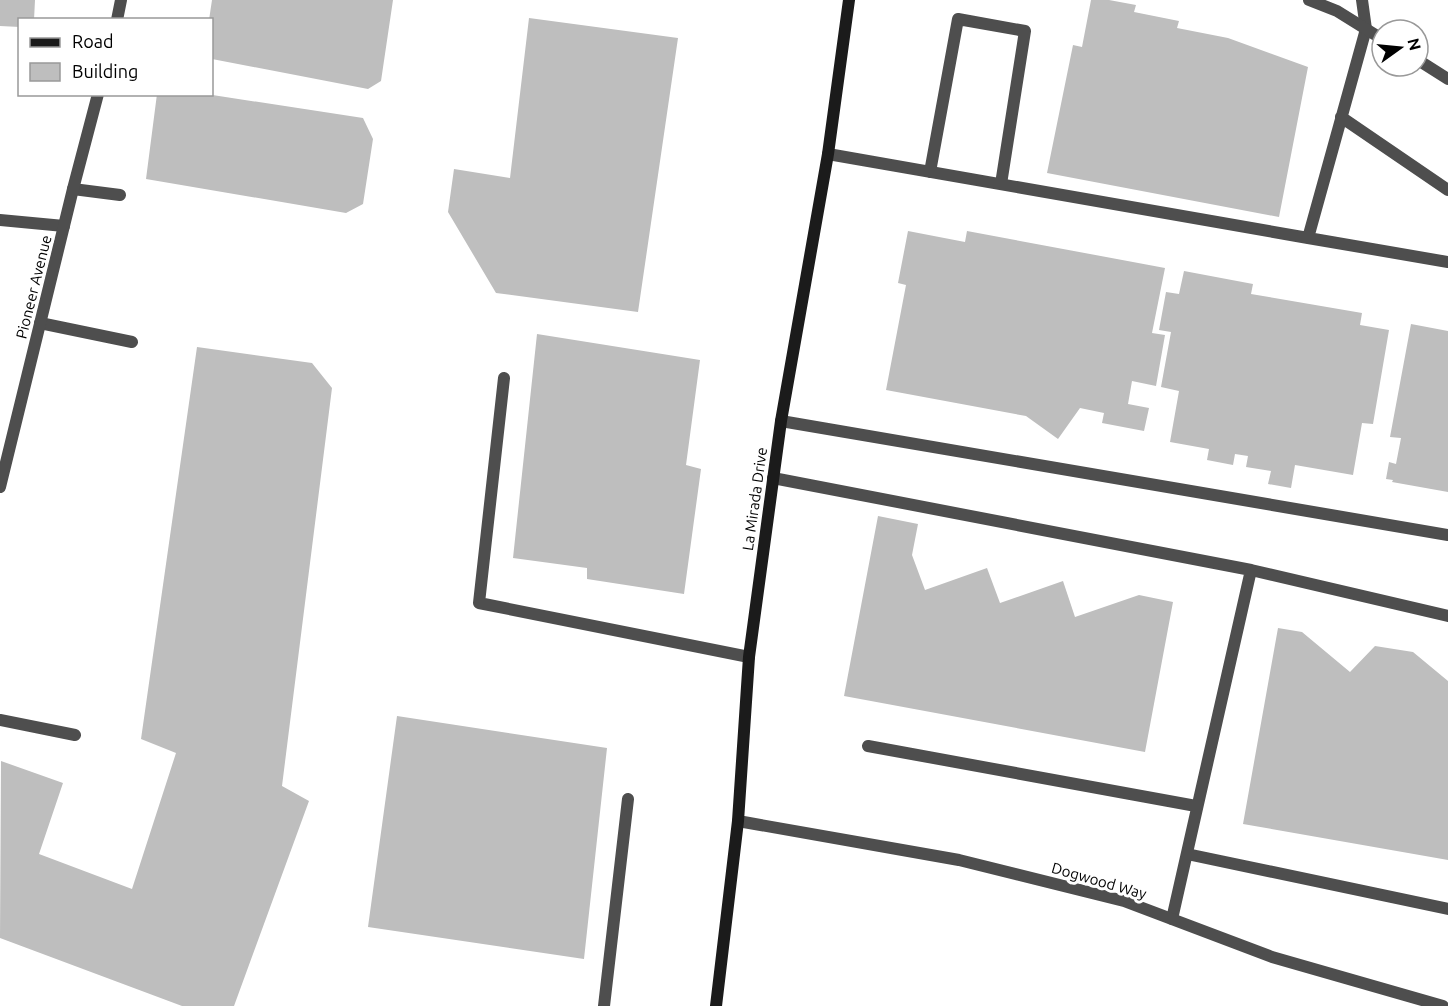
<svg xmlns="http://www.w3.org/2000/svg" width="1448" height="1006" font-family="Ubuntu,sans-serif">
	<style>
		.building { fill: #bebebe }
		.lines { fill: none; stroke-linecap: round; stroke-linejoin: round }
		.lane { stroke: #4e4e4e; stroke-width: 12 }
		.street { stroke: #4e4e4e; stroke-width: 12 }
		.secondary { stroke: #1b1b1b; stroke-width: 12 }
		.labels { text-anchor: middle; stroke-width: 6; stroke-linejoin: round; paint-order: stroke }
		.street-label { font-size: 15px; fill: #000; stroke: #fff }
	</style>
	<rect width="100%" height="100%" fill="#fff"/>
	<!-- building -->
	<path class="building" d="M0,0H35L34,20H20V27L0,26Z
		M212,0H393L381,81L368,89L212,59V20H209Z
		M1091,0H1109L1136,5L1134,12L1179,21L1177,28L1228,38L1308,67L1279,217L1047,173L1073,45L1082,47Z
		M529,18L678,38L638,312L496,293L448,212L454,169L510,178Z
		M157,94H206L363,118L373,139L363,204L346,213L146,179Z
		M908,231L965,242L967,231L1165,268L1152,333L1165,335L1156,386L1132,381L1128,404L1149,408L1144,431L1102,423L1104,413L1080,408L1058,439L1026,416L886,390L906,285L898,283Z
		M1184,271L1253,284L1251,294L1362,313L1360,325L1389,330L1373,424L1362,423L1353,475L1295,465L1291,488L1268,484L1271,471L1246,467L1248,456L1235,454L1233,465L1207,460L1209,449L1170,442L1179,391L1161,387L1171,332L1159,330L1166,292L1179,294Z
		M1411,324L1448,331V492L1392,482L1393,480L1386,479L1389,462L1396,464L1401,438L1390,437Z
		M537,334L700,360L686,465L701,469L684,594L587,579V568L513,558Z
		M197,347L312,363L332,388L282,786L309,801L234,1006H182L0,938L1,761L63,783L39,854L132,889L176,753L141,739Z
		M878,516L918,524L912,555L925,590L987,568L1000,603L1063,581L1075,617L1139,595L1173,602L1145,752L844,696Z
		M1278,628L1302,632L1350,672L1375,646L1413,652L1448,681V860L1243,824Z
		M397,716L607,748L584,959L368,927Z"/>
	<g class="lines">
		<!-- lane -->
		<path class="lane" d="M1341,117L1448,190
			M828,154L1308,238L1366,29L1362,0
			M930,172L958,19L1025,31L1001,184
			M73,189L120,195
			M0,220L64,226
			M1308,238L1448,262
			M40,323L132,342
			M504,378L479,603L749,657
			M781,421L1448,535
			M773,478L1251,570
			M0,720L75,735
			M868,746L1196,806
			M1187,854L1448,909
			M1172,919L1251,570L1448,616
			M604,1006L628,799"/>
		<!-- street -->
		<path class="street" d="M1309,0L1337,11L1382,39
			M117,20L121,0
			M1418,60L1448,79
			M0,487L73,189L98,94
			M738,821L959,860L1124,901L1272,957L1443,1006"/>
		<!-- secondary -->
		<path class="secondary" d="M716,1006L738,821L749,657L781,421L828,154L849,0"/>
	</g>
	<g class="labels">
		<!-- street labels -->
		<g class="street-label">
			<text transform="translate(34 287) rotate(-76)" y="5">Pioneer Avenue</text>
			<text transform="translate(755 499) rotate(-82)" y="5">La Mirada Drive</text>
			<text transform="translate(1099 881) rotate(16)" y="5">Dogwood Way</text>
		</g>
	</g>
	<!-- legend -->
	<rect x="18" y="18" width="195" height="78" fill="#ffffff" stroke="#999999" stroke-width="1.5"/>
	<rect x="30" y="38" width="30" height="9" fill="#1b1b1b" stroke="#999999" stroke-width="1.5"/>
	<text x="72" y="48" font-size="18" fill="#000000">Road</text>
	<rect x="30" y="63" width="30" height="18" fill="#bebebe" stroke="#999999" stroke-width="1.5"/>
	<text x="72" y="78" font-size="18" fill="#000000">Building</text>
	<!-- north arrow -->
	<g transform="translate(1400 48) rotate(75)"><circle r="28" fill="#ffffff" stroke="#999999" stroke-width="1.5"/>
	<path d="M0-4.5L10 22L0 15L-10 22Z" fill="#000000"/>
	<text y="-9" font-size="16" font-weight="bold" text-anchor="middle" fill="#000000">N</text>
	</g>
</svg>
